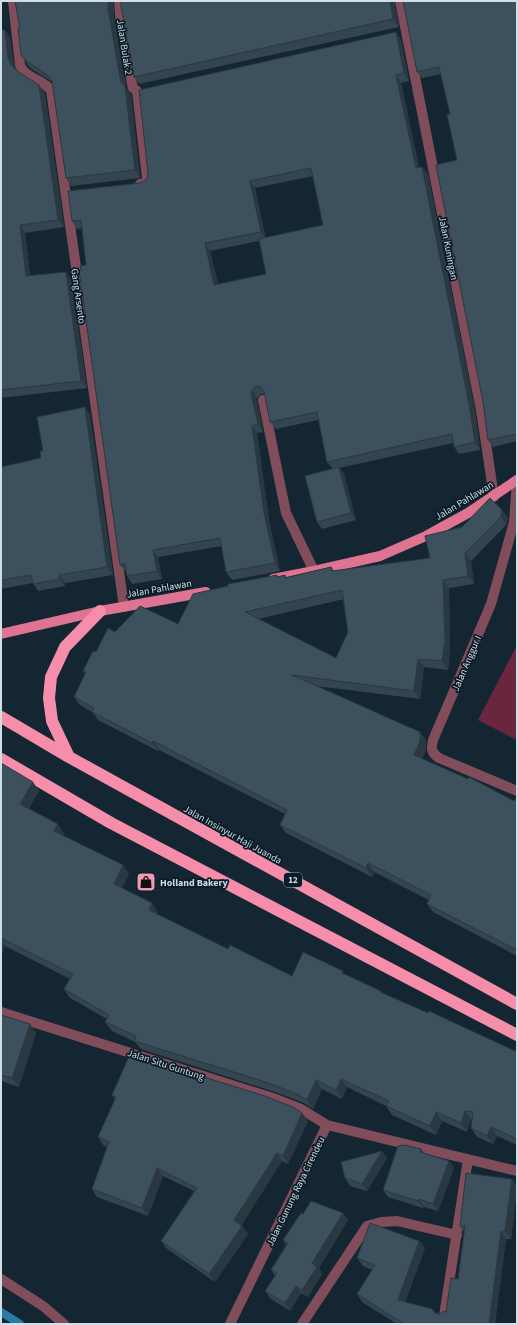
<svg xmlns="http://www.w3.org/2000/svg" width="518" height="1325" font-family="'Source Sans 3',sans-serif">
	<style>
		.green { fill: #69263c }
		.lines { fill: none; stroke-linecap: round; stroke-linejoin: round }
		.stream { stroke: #297aa6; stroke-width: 8 }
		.minor { stroke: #824d5b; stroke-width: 10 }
		.major { stroke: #df7392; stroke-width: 10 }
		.highway { stroke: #f68daa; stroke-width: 12 }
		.wall { fill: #344550; fill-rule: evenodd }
		.shaded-wall { fill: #2a3841 }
		.building { fill: #3c505d; stroke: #2a3841; fill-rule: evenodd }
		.labels { text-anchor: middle; stroke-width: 3.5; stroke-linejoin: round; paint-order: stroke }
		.shield { fill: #091c28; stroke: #96a4ad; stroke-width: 1 }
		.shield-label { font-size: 9px; font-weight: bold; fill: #d2dee6 }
		.street-label { font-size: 10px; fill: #d2dee6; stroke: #091c28 }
		.poi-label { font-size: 10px; font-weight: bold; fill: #d2dee6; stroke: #091c28; text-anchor: start }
	</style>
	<rect width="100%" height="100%" fill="#132632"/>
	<!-- green -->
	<path class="green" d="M517,645V740L478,720Z"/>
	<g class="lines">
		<!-- stream -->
		<path class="stream" d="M1,1312L20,1324"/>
		<!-- minor -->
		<path class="minor" d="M13,1L20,65C25,78 42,79 51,90L124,607
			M119,1L120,15L132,84L133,88L137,91
			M400,1L473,370L481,410L494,497
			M137,91L147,178V182L140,184
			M263,400L286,513L314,571
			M517,482L514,522L491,604L433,740C431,748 431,753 439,758L517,791
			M1,1012L273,1098L301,1109L327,1125
			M1,1279L43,1306L64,1324
			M444,1316L468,1159
			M230,1324L327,1125L517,1171
			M302,1324L367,1226L381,1222L397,1221L457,1235"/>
		<!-- major -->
		<path class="major" d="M273,579L314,571L380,556L426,536L468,513L517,480
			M1,634L100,611L206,592"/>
		<!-- highway -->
		<path class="highway" d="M1,717L69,757L517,1004
			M69,757L52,721L49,698L51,677L65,647L100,611
			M1,759L111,823L517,1035"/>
	</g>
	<!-- wall -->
	<path class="wall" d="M15,1H113L114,16L126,86V88L131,95L140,178L71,186L66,178L52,82L30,68L21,55L20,28Z
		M121,1H394L399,27L139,84L134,77Z
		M517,1V441L493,447L488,440L457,160L450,114L441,74L422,78L417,72Z
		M1,30L10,38L14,66V68L45,93L64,227L25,233L30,276L71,279L87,388L1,398Z
		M401,40L409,81L401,83L419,167H422L428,174L475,411L480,450L459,454L454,447L453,443L339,468L344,474L356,520L322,529L317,522L332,468L327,462L318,420L276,429L270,422L265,394H261L257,398V401L263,432L257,433L269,520L280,571L232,580L226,572L222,546L158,557L162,579L132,584L127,576L126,572L120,565L81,270L86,265L82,228L77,229L72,221ZM313,176L323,225L265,238L255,188ZM259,241L266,274L218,284L210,251Z
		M90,415L113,575L65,583V586L38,591L33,583L1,589V467L41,458L43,451Z
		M502,510L508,518L506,525L471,561L474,584L449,588L450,650L448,670L424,667L420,699L316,686L420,732L426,740V750L422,759L514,801L517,800V956L433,912L427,904L429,900L374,872L372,877L286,833L280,825L285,814L159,750L158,751L98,720L92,712L80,705L74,697L85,674L83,671L96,652L115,632L178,624L278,577L285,575L286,577L331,567L334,571L430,558L462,527ZM344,599L348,632L336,658L258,619Z
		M1,763L39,791L29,808L64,833L62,835L123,865L129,874L122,888L158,912L157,914L228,949L292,976L345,974L382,993L428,1013L517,1052V1145L497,1136L493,1144L477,1137L471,1128L472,1120L471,1119L467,1132L442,1121L436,1135L392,1115L386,1106L347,1087L342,1099L322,1089L313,1109L304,1103L275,1092L141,1049L135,1042L112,1031L105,1022L107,1019L70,998L64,989L70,979L5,946L1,956Z
		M1,1015L36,1033L19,1087L1,1081Z
		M112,1095L308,1121L288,1164L282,1161L241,1225L248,1234L215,1282L166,1248L161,1241L194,1191L163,1176L148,1216L97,1197L92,1189L107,1147L103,1145L98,1137L115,1099Z
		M421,1149L424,1153L449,1161L454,1168L438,1211L424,1207L423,1208L388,1197L383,1190Z
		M382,1151L387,1158L367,1191L350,1186L345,1178Z
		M512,1179L517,1187V1191L511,1239H506L495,1324H397L362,1302L357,1294L372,1270L363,1266L357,1258L419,1241L425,1248L405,1302L432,1309L436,1313L440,1314L446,1312L458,1279L464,1232L460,1226Z
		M303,1214L348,1220L319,1268L322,1274L308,1297L301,1293L290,1311L270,1298L265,1291L275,1276L271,1270L286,1245L283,1240Z"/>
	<!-- shaded-wall -->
	<path class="shaded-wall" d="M108,1H113L114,16L126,86V88L131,95L140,178L135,170L121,82L108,8Z
		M390,1H394L399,27L393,19Z
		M5,30L10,38L14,66L17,72L11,65L8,58Z
		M396,32L401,40L409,81L404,73Z
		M396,75L401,83L421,176L416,168Z
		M39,85L45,93L64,227L58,220Z
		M422,167L428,174L475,411L480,450L475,442Z
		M250,181L255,188L266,239L261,232Z
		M20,225L25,233L31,284L26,276Z
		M205,243L210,251L219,292L214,285Z
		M66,272L71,279L87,388L81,381Z
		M252,390L257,398V401L263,432L258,424L251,393Z
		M85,407L90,415L113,575L107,567Z
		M252,426L257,433L269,520L280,571L275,563L264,513Z
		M339,467L344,474L356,520L351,513Z
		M502,510L508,518L506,525L501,517Z
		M153,550L158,557L162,579L157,571Z
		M465,553L471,561L474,584L468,576Z
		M59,575L65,583V586L60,579Z
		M443,580L449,588L450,650L448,670L442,661Z
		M418,659L424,667L420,699L414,691Z
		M420,732L426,740V750L420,764L414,755Z
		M153,741L159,750L158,751L152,743Z
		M33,782L39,791L26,812L20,804Z
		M58,824L64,833L60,839L54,831Z
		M368,863L374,872L372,877L366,868Z
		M123,865L129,874L120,892L114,884Z
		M152,903L158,912L155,918L149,910Z
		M1,940L5,946L1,956Z
		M30,1024L36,1033L19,1087L12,1078Z
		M341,1079L347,1087L342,1099L336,1090Z
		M316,1080L322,1089L313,1109L307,1100Z
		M465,1111L471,1119L467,1132L461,1123Z
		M436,1112L442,1121L436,1135L430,1126Z
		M302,1113L308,1121L288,1164L283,1156Z
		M491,1127L497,1136L493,1144L487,1136Z
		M421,1149L426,1156L420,1152Z
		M382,1151L387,1158L367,1191L362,1184Z
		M277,1153L282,1161L240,1228L234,1220Z
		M449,1161L454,1168L438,1211L433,1204Z
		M157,1168L163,1176L148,1216L142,1208Z
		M512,1179L517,1187V1191L511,1239L505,1231Z
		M419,1199L424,1207L423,1208L418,1201Z
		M343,1213L348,1220L319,1268L322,1274L308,1297L302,1290L312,1263Z
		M242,1226L248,1234L215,1282L209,1274Z
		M501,1231L506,1239L495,1324H489Z
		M419,1241L425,1248L403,1308L398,1300Z
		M296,1286L301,1293L290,1311L285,1303Z"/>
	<!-- building -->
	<path class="building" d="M15,1H108V8L120,78L121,82L125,87L135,170L66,178L52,81L46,74L25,60L21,55L18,28H20Z
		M121,1H390L393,19L134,77L121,6Z
		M403,1H517V434L488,440L483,402L436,165L457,160L447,115L450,114L439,67L417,72Z
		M1,30H5L8,58L11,65L20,73L39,85L58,220L20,225L26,276L66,272L81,381L1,390Z
		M396,32L404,73L396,75L416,168L422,167L469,404L475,442L454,447L452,434L327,462L317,412L270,422L264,391L260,386H256L252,390L251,393L258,424L252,426L264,513L275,563L226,572L220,538L153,550L157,571L127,576L125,564L120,565L79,270H81L80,266L86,265L81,220L72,221L68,191L140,183L147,179L148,174L139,90ZM311,168L323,225L259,239L266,274L214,285L205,243L261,232L250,181Z
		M85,407L107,567L59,575L60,579L33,584L31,575L1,580V467L41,458L40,451H43L37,417Z
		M339,467L351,513L317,522L305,476Z
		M490,498L502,510L501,517L465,553L468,576L443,580L445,641L442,661L418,659L414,691L292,675L420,732V741L414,755L468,779L469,777L514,801L515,799L517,800V950L427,904L431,895L368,863L366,868L280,825L287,810L153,741L152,743L98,715L92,712L94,708L74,697L86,672L83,671L93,651L96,652L108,628L115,632L140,606L178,624L193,594L228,586V584L277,575V577L285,575V578L331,567L332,571L430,558L425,536L462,527ZM342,590L348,632L336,658L245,612Z
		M1,763L33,782L20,804L58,824L54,831L123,865L114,884L152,903L149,910L228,949L230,945L292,976L303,952L343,971L342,973L381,991L380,992L428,1013L429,1011L517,1052V1139L491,1127L487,1136L471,1128L473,1112L465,1111L461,1123L436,1112L430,1126L386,1106L389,1101L341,1079L336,1090L316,1080L307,1100L297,1094L269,1083L134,1041L136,1036L105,1022L109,1015L64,989L73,974L1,938Z
		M1,1015L30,1024L12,1078L1,1075Z
		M130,1054L265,1096L293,1107L302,1113L283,1156L277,1153L234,1220L242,1226L209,1274L161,1241L197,1188L157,1168L142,1208L92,1189L109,1142L98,1137L116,1097L112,1095Z
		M405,1145L421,1149L420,1152L449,1161L433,1204L419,1199L418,1201L383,1190L398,1146Z
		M382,1151L362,1184L345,1178L341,1162Z
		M466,1173L512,1179L505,1231H501L489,1324H404L357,1294L375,1265L357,1258L370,1223L419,1241L398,1300L432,1309L435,1313L440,1314L444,1311L446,1312L451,1278L458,1279L465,1226H460Z
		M311,1201L343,1213L312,1263L317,1267L302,1290L296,1286L285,1303L265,1291L277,1273L271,1270L288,1243L283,1240L301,1213L303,1214Z"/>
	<!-- icons -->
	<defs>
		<g id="shop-square" transform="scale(1)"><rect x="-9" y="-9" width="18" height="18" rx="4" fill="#f19ab0" stroke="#091c28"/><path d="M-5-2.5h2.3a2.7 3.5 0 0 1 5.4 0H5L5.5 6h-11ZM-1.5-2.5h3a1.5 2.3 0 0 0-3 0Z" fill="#111"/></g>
	</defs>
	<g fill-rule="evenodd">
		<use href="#shop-square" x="146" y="882"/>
	</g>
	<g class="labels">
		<!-- shield labels -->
		<rect class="shield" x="284" y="873" width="18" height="14" rx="3"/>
		<g class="shield-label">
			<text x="293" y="883">12</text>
		</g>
		<!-- street labels -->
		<g class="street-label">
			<text transform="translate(125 47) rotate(81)" y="4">Jalan Bulak 2</text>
			<text transform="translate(449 248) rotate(79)" y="4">Jalan Kuningan</text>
			<text transform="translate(79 296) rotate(82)" y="4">Gang Arsento</text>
			<text transform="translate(464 500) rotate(-31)" y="4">Jalan Pahlawan</text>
			<text transform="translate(159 588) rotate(-10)" y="4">Jalan Pahlawan</text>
			<text transform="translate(466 663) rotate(-67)" y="4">Jalan Anggur I</text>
			<text transform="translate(233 834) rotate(29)" y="4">Jalan Insinyur Haji Juanda</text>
			<text transform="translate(166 1064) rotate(18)" y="4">Jalan Situ Guntung</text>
			<text transform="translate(295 1191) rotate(-64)" y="4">Jalan Gunung Raya Cirendeu</text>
		</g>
		<!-- poi labels -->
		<g class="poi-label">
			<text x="160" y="886">Holland Bakery</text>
		</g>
	</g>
	<!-- border -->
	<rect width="518" height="1325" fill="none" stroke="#d2dee6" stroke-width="4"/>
</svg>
